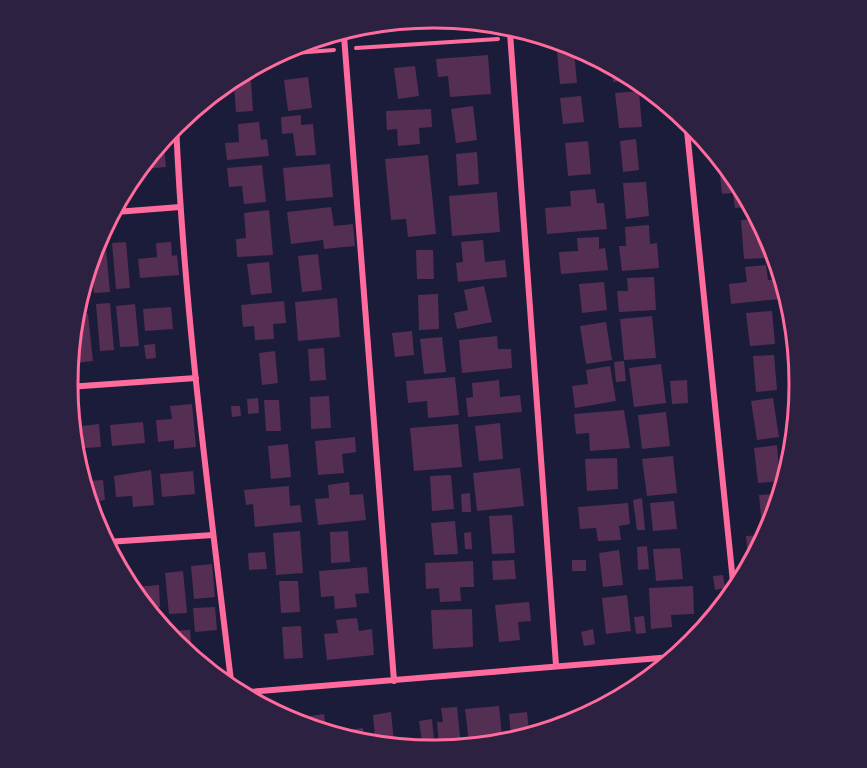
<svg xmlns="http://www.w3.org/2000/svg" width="867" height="768" font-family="'PT Sans Narrow',sans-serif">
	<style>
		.building { fill: #542f53 }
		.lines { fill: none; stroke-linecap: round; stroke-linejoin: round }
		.path { stroke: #ff6b9d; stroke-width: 4 }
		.minor { stroke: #ff6b9d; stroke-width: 6 }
		.rim { fill: none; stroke: #ff6b9d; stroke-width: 3 }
	</style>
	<rect width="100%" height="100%" fill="#1b1b3a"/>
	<!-- building -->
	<path class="building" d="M424,20V27L413,28V22Z
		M574,51L577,83L560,84L557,52Z
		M488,55L491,94L450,97L448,76L438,77L436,59Z
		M415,66L419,96L398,99L394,68Z
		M612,72L615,74L626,81L613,82Z
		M308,77L312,108L288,111L284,80Z
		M240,81H251L253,111L236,112L234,85Z
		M639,91L642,127L619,128L615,93Z
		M581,96L584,122L563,124L560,98Z
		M473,106L477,140L456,143L451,109Z
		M431,109L432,127L419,128L420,144L398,146L397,129L387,130L386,111Z
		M301,115V125L313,124L316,155L296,156L293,133L282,134L281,117Z
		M259,122L261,140L267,139L269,156L227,160L225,143L239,142L238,124Z
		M636,139L639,170L623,172L620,141Z
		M588,141L591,174L568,176L565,143Z
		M160,147H164L166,167L145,169Z
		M477,152L479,184L458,186L456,154Z
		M428,155L436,234L408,237L406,219L391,220L385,159Z
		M330,164L333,197L286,201L283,168Z
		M262,165L266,202L244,204L242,186L229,187L227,168Z
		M724,173L747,207L735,208L733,193L722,194L720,174Z
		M646,182L649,216L626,219L623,183Z
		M595,189L597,203H604L607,229L547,234L545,208L571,206L570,191Z
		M497,192L500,232L452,236L449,196Z
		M331,207L334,226L353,224L355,246L324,249L323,240L291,244L287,212Z
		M269,210L273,255L237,257L236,239L246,238L244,213Z
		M755,219L765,233L766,258L744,259L741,220Z
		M649,225L650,244L657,243L659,268L622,271L619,246H626L625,227Z
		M599,237V249L605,248L608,270L561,274L559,252L578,251L577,238Z
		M483,240L485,262L505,260L507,277L458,282L456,263L463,262L461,242Z
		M126,242L130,288L116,289L112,243Z
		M171,242L172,256L177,255L179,275L140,278L138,259L157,257L156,243Z
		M106,249L110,292L94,293L91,265L94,250Z
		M416,250H433L434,279H417Z
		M318,254L322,290L302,292L298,256Z
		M269,262L272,293L251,295L247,264Z
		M766,265L768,280H777L779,299L731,304L729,284L747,282L745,267Z
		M654,277L656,310L619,312L617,291H628L627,278Z
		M604,282L607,310L582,313L579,284Z
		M484,286L492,322L457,329L454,313L468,310L464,290Z
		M438,294L439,329L419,330L418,295Z
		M337,298L340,337L298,341L295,302Z
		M284,301L286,323L273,324L274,339L255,340L254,326L243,327L241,305Z
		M110,303L114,350L100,351L96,304Z
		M135,304L139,346L120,347L116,306Z
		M171,307L173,329L145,331L143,309Z
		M772,311L775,344L750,346L746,313Z
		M81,314H88L93,361L76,363L74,353Z
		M652,316L656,358L624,360L620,319Z
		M606,322L612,360L586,364L580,326Z
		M412,331L414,355L395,357L392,333Z
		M497,336L498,349H511L512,368L462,373L459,340Z
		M442,337L446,372L424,374L420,339Z
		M155,344L156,358L146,359L144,345Z
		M324,348L326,380L310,381L308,349Z
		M275,351L278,383L262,385L259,353Z
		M774,355L777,390L756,392L753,356Z
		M624,361L626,381L616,382L614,362Z
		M661,364L666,403L634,407L629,368Z
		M610,366L616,401L575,408L572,386L588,384L586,370Z
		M455,377L459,415L428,418L427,401L408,403L406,381Z
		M499,380L500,397L520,395L522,412L468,417L466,398L473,397L472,383Z
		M687,380L688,403L672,404L670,381Z
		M329,396L331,428L311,429L310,397Z
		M258,398L259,413L248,414L247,399Z
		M773,398L779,437L757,440L751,401Z
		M264,400H279L281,431H266Z
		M192,404L196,447L174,449V440L158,442L156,420L172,419L170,406Z
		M231,406H240L241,416L232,417Z
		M624,410L630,448L590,451L589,433L576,434L574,414Z
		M666,412L670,446L642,449L638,415Z
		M81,415L82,426L99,424L101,447L84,448L85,458H82L74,416Z
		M143,422L145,443L112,446L110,425Z
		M500,423L503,459L479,461L475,426Z
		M458,424L462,467L414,471L410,428Z
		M355,437L356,452L342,454L344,473L318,475L315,441Z
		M288,444L291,477L271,479L268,446Z
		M777,445L780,481L758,483L754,448Z
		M673,456L677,493L647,496L642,459Z
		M617,458L618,489L587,491L585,459Z
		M520,468L524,506L477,511L473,473Z
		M151,470L154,505L133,507L132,496L116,497L114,476Z
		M193,471L195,494L162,497L160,474Z
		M451,475L454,509L432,511L430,476Z
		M103,480L105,500L91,502L87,481Z
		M349,482L350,495L363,494L366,520L318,525L315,499L329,498L328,485Z
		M289,486L290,506L300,505L302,522L255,527L253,504L246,505L244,490Z
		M470,493L471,512H462L461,494Z
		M778,494L772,524L762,526L759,495Z
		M642,498L645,530H637L633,500Z
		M674,501L677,529L653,531L650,503Z
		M628,503L630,524L619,526L621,540L598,541L596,528L580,529L578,507Z
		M512,515L515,553L492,554L489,516Z
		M455,521L458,554L434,555L431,523Z
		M300,531L303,573L276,575L273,533Z
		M348,531L350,562L331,563L330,532Z
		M471,532L472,549H465L464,533Z
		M765,535L748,560L746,536Z
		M647,546L649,569L638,570L637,547Z
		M680,548L683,579L656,581L653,549Z
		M619,550L623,585L603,587L599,553Z
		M265,552L267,569L249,570L248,553Z
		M514,560L516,579L493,580L492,561Z
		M572,560H586V571H572Z
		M473,561L474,587H460L461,601L440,602L439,588L426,589L425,563Z
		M212,564L215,597L194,599L191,566Z
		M367,567L369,593L355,594L357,607L335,609L334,596L321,597L319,571Z
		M183,571L187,613L169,614L165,573Z
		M723,575L725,588L715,590L713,576Z
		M279,581H298L300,612L281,613Z
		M159,585L160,607L152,608L137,587Z
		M693,586L694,614L671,615L672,627L651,629L649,588Z
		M627,595L631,631L606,634L602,598Z
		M529,602L531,621L518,622L520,640L499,642L495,605Z
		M215,607L217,630L195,632L193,608Z
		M472,609L473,647L433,649L431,610Z
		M644,616L646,633L636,634L634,617Z
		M357,618L359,631L372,629L374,655L327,660L324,634L338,633L336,620Z
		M301,626L303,658L284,659L282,627Z
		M593,629L595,644L584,646L581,632Z
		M190,630L192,655L174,643L173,631Z
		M499,706L502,736L469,743L465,709Z
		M457,707L461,745L445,748V744L439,745L437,722H443L441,708Z
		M590,711L573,722L558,725L556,716Z
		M391,712L394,742L375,738L373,715Z
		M527,712L529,731L511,735L509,714Z
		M324,714L326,729L305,724L304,717Z
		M432,719L435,749H429L423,748L419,721Z
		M363,728L364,736L341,732V731Z"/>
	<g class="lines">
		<!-- path -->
		<path class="path" d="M356,48L498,39
			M281,54L334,50"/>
		<!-- minor -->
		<path class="minor" d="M510,33L556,665
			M344,36L394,681
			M686,121L733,582
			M176,124C184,310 209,496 231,681
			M116,212L180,207
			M68,387L196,378
			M107,542L213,535
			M249,692L672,657"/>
	</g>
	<!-- crop -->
	<path d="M0 0H867V768H0ZM433 28H434A355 355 0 0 1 789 383V385A355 355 0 0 1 434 740H433A355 355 0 0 1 78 385V383A355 355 0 0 1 433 28Z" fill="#2d2142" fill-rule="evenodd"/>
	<path class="rim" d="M433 28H434A355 355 0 0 1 789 383V385A355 355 0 0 1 434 740H433A355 355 0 0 1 78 385V383A355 355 0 0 1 433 28Z"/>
</svg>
